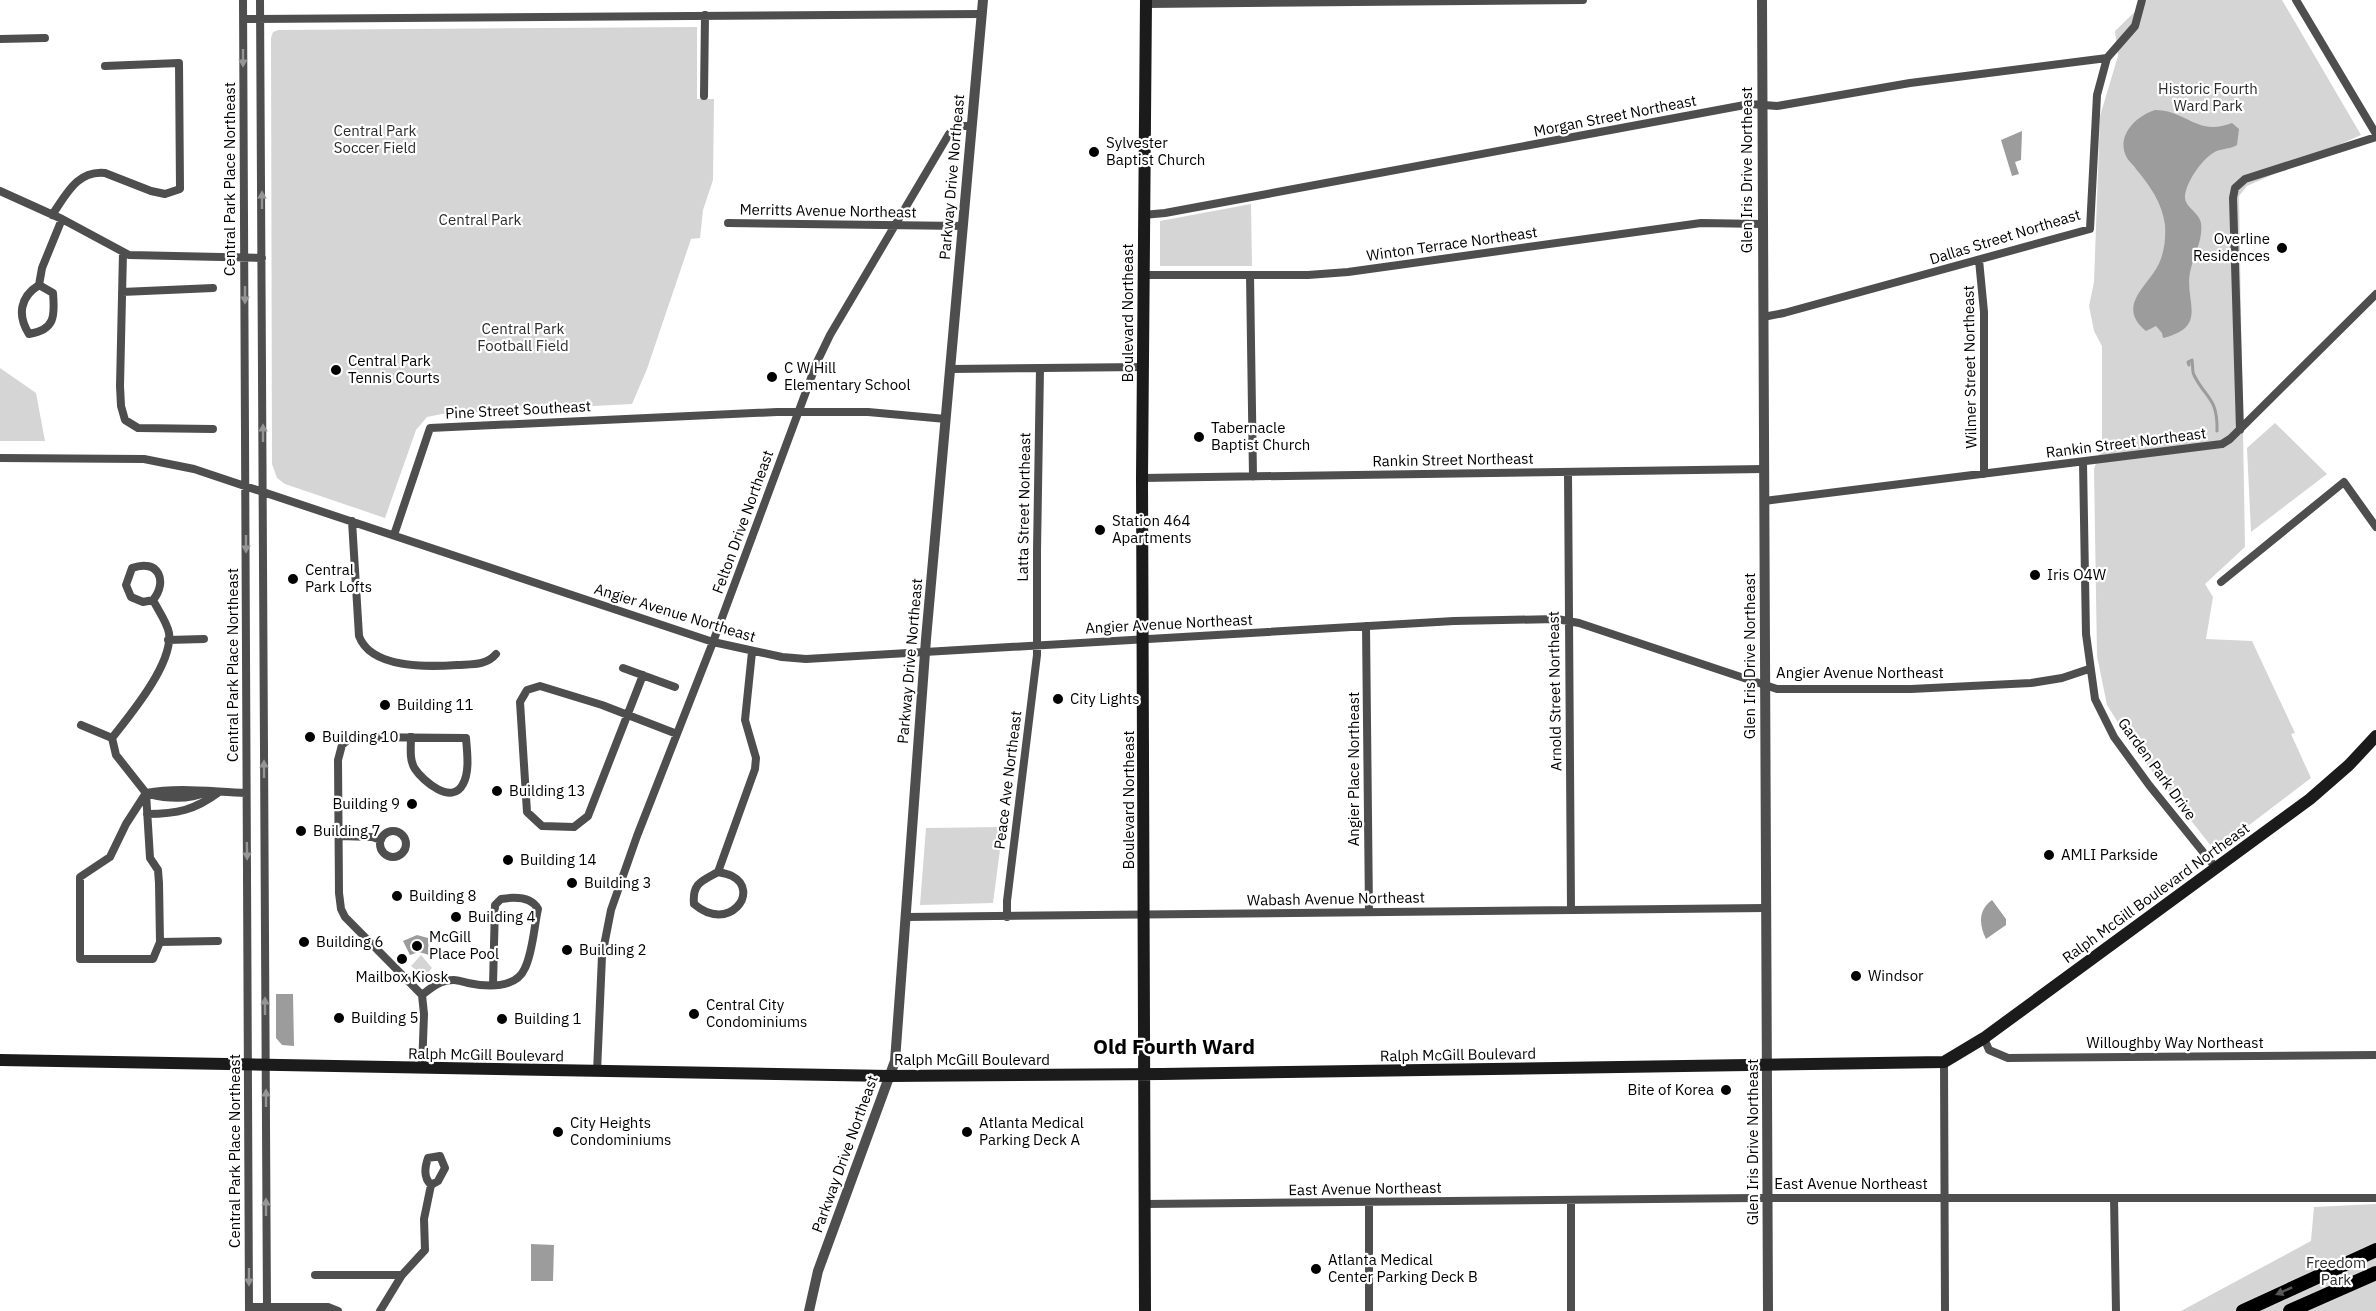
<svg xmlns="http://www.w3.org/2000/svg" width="2376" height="1311" font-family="'IBM Plex Sans',sans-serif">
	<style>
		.green { fill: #d5d5d5 }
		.water { fill: #9c9c9c }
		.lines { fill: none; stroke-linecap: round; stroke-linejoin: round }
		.stream { stroke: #9c9c9c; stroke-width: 3 }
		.trunk-casing { stroke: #dbdbdb; stroke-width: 16 }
		.minor { stroke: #4e4e4e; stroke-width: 8 }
		.tertiary { stroke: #4e4e4e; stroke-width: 10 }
		.secondary { stroke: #1b1b1b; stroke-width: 12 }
		.trunk { stroke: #000; stroke-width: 14 }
		.oneway { fill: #959595 }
		.oneway2 { fill: #595959 }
		.poi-dot { fill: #000; stroke: #fff; stroke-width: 2 }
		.labels { text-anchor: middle; stroke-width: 4.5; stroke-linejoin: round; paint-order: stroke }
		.park-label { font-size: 15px; fill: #2c2c2c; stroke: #fff }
		.street-label { font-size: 15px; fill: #000; stroke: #fff }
		.poi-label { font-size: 15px; fill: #000; stroke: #fff; text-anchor: start }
		.district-label { font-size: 21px; font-weight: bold; fill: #000; stroke: #fff }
	</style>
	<rect width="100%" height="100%" fill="#fff"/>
	<!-- green -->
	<path class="green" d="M2147,0H2282L2361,135L2247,186L2239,196L2245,547L2205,584L2213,597L2206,639L2252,641L2295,733L2291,734L2311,778L2215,851L2134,748L2107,705L2097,656L2094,469L2102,447V346L2094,331L2089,306L2094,282L2100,116L2118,56L2115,31Z
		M697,27V99H714L713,180L703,210L700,238L691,239L647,369L632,404L442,414L427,417L416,430L385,518L285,484L277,478L272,464L271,38L273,32L278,30Z
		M1251,204L1252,266H1160V221Z
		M0,368L36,393L45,441H0Z
		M2275,423L2327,474L2251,532L2247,448Z
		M1003,827L993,903L920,905L926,828Z
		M421,955L432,968L424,977L411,966Z
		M2376,1204V1311H2181L2311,1241L2314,1207Z"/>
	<!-- water -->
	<path class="water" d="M2155,110C2187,110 2197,137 2232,123L2239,129L2237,145C2230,149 2227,148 2220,150C2205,153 2186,182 2185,196C2184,207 2199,212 2201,223C2203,240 2195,252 2191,268C2182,300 2211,326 2163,338L2162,333L2156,326L2146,331C2118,308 2143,290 2156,269C2164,256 2166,240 2165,225C2162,202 2150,186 2136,169C2134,165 2129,162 2127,158C2115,136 2136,116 2155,110Z
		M2022,131L2021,160L2015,162L2019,174L2012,176L2001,140Z
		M1992,900L2006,919V925L1986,939C1979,925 1978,910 1992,900Z
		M417,935L428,938L429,955L419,952L410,955L403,941Z
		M276,994H293L294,1046L282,1045L276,1038Z
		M531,1244L554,1245L553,1281H531Z"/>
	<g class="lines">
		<!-- stream -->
		<path class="stream" d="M2189,363V365L2188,362L2192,360C2193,364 2192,372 2194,375C2205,398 2218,397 2217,431"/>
		<!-- trunk casing -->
		<g class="trunk-casing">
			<path id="trunk" d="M2243,1311L2376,1250
				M2290,1311L2376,1273"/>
		</g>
		<!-- minor -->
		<path class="minor" d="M243,0L249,1311
			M260,0L267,1311
			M2296,0L2376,134
			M1146,4L1583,0
			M243,19L981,14
			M0,39L45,38
			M704,96L705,15
			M0,191L62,219L129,255L262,258
			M52,215C66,195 77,170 105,173L151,191L165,194L180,189L179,63L105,66
			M1143,215L1165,213L1750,104L1777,106L1910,83L2107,58
			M728,223L963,226
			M123,252L120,386L121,406L125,420L138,428L213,429
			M1979,260L1984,312V474
			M1143,275H1308L1348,272L1701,223L1763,224
			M1250,275L1253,477
			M39,285L53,293C55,316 55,330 29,334C17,315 20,297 39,285L42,268L62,219
			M122,292L213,288
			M1763,317L1784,313L2090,229L2097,95L2107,58L2135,26L2142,0
			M951,369L1143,367
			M2240,430L2233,198L2235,188L2245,179L2376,137
			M0,458L144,459L194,469L713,642L782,657L806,659L1454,621L1557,619L1579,623L1777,689H1911L2031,683L2062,678L2089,669
			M2083,462L2086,634L2095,699L2114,737L2149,785L2216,868
			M1568,472L1571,910
			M1142,478L1764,469
			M1764,501L2222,444L2230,439L2376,294
			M352,521L359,636C371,669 428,667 457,665C471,664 486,666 496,654
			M394,535L430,428L777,412H868L946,419
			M2221,582L2344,482L2376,527
			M1366,626L1369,912
			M168,640L204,639
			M623,668L675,687
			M643,675L588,816L574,827L542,826L527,812L520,702L527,690L540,686L602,705L677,734
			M81,725L112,738
			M411,737C411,747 409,760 415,769C423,781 452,806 463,784C470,771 467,752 466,738L351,737L342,745L338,760L339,893L341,909L345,917L422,995L424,1014L422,1069
			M146,793L126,824L110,857L80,877V959H153L160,942L159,883L158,870L150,858L146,793L116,755L112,738C130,715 173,664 169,633C167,622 158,610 153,600C168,582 159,558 132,568L126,585L131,597L143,602L153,600
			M146,793C180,787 212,792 246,793
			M149,794C169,799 188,800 207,792
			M147,814C177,814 195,810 219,792
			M380 844a13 13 0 1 1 26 0a13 13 0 1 1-26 0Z
			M340,836L372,837L381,840
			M718,872C723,873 728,874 732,876C761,891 729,934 694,904C692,883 702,881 718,872L755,769L756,758L745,720L752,652
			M906,917L1766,908
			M1007,917V901L1037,655V550L1040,369
			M160,942L218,941
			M422,995C432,987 440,980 454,980C458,980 463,982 468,983C487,987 516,989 525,968C533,951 534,927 538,909C531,896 513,897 501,899L495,905L493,985
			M1984,1038L1989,1050L2008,1058L2376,1055
			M1944,1062L1945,1311
			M597,1072L602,956L611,910L637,836L713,642L817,362L830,335L949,134L958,126H972
			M2114,1198L2116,1311
			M1145,1204L1756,1198H2376
			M315,1275H402L425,1250L424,1219L431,1185C423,1177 425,1167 428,1158L440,1156L445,1168L438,1181L431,1185
			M249,1307H328L338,1311
			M380,1311L402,1275
			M1369,1311V1202
			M1571,1311V1200"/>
		<!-- tertiary -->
		<path class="tertiary" d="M1762,0L1768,1311
			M809,1311L818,1271L895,1061L926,639L983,0"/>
		<!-- secondary -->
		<path class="secondary" d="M0,1060L890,1076L1162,1074L1944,1062L1984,1038L2310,799L2349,765L2376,736
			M1145,1311L1142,478L1146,0"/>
		<!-- trunk -->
		<use href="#trunk" class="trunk"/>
	</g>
	<!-- one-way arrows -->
	<defs><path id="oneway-solid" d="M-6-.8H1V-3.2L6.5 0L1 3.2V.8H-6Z" transform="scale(1.5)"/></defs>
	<g class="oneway">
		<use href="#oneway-solid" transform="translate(243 58) rotate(90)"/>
		<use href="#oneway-solid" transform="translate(262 200) rotate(-90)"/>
		<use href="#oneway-solid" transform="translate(245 295) rotate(90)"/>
		<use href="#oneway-solid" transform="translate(263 433) rotate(-90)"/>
		<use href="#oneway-solid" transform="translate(246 544) rotate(90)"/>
		<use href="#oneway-solid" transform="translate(264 769) rotate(-90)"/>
		<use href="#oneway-solid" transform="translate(247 851) rotate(89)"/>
		<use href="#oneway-solid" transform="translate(265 1006) rotate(-90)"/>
		<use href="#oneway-solid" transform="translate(266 1098) rotate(-90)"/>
		<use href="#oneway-solid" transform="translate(266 1207) rotate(-90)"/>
		<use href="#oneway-solid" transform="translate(249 1277) rotate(90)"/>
	</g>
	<use class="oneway2" href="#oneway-solid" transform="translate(2284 1291) rotate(156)"/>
	<!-- markers -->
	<g class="poi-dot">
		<circle cx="1094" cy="152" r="6"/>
		<circle cx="2282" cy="248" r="6"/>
		<circle cx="336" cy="370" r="6"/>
		<circle cx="772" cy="377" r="6"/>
		<circle cx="1199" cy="437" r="6"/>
		<circle cx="1100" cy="530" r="6"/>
		<circle cx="2035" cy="575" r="6"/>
		<circle cx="293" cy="579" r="6"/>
		<circle cx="1058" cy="699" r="6"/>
		<circle cx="385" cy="705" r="6"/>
		<circle cx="310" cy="737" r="6"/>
		<circle cx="497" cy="791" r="6"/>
		<circle cx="412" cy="804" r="6"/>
		<circle cx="301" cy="831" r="6"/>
		<circle cx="2049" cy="855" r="6"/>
		<circle cx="508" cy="860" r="6"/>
		<circle cx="572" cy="883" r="6"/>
		<circle cx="397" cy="896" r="6"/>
		<circle cx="456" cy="917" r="6"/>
		<circle cx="304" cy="942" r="6"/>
		<circle cx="417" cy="946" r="6"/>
		<circle cx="567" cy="950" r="6"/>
		<circle cx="402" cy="959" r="6"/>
		<circle cx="1856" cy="976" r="6"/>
		<circle cx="694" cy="1014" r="6"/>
		<circle cx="339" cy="1018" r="6"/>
		<circle cx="502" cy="1019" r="6"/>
		<circle cx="1726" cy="1090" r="6"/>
		<circle cx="558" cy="1132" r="6"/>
		<circle cx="967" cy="1132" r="6"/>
		<circle cx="1316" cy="1269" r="6"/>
	</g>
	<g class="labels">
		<!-- park labels -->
		<g class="park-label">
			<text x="2208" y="94">Historic Fourth<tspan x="2208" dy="17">Ward Park</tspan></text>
			<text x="375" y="136">Central Park<tspan x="375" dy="17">Soccer Field</tspan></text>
			<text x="480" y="225">Central Park</text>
			<text x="523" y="334">Central Park<tspan x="523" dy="17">Football Field</tspan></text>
			<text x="2336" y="1268">Freedom<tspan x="2336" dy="17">Park</tspan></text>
		</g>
		<!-- street labels -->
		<g class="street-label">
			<text transform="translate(1615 116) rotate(-11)" y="5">Morgan Street Northeast</text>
			<text transform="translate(1747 170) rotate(-90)" y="5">Glen Iris Drive Northeast</text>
			<text transform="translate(952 177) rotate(-85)" y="5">Parkway Drive Northeast</text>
			<text transform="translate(230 179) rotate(-90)" y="5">Central Park Place Northeast</text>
			<text transform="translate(828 211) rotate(1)" y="5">Merritts Avenue Northeast</text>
			<text transform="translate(2005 237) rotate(-17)" y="5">Dallas Street Northeast</text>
			<text transform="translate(1452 244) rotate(-8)" y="5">Winton Terrace Northeast</text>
			<text transform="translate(1128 313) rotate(-90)" y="5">Boulevard Northeast</text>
			<text transform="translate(1970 367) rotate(-91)" y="5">Wilmer Street Northeast</text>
			<text transform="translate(518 410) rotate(-3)" y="5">Pine Street Southeast</text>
			<text transform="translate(2126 443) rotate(-7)" y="5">Rankin Street Northeast</text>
			<text transform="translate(1453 460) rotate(-1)" y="5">Rankin Street Northeast</text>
			<text transform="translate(1024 507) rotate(-89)" y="5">Latta Street Northeast</text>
			<text transform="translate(743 522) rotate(-70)" y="5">Felton Drive Northeast</text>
			<text transform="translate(675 613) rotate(17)" y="5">Angier Avenue Northeast</text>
			<text transform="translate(1169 624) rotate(-3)" y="5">Angier Avenue Northeast</text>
			<text transform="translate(1750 656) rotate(-90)" y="5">Glen Iris Drive Northeast</text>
			<text transform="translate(910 661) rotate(-85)" y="5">Parkway Drive Northeast</text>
			<text transform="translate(233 665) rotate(-90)" y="5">Central Park Place Northeast</text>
			<text x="1860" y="678">Angier Avenue Northeast</text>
			<text transform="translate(1555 691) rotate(-91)" y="5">Arnold Street Northeast</text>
			<text transform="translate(1354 769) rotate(-90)" y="5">Angier Place Northeast</text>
			<text transform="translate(2157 769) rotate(54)" y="5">Garden Park Drive</text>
			<text transform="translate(1008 780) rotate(-83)" y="5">Peace Ave Northeast</text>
			<text transform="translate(1129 800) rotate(-90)" y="5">Boulevard Northeast</text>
			<text transform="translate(2156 893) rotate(-36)" y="5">Ralph McGill Boulevard Northeast</text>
			<text transform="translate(1336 899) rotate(-1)" y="5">Wabash Avenue Northeast</text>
			<text x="2175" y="1048">Willoughby Way Northeast</text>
			<text transform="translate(486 1055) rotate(1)" y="5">Ralph McGill Boulevard</text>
			<text transform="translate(1458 1055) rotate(-1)" y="5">Ralph McGill Boulevard</text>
			<text x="972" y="1065">Ralph McGill Boulevard</text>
			<text transform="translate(1753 1142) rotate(-90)" y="5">Glen Iris Drive Northeast</text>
			<text transform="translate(235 1151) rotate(-90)" y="5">Central Park Place Northeast</text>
			<text transform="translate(845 1154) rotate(-70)" y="5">Parkway Drive Northeast</text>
			<text x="1851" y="1189">East Avenue Northeast</text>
			<text transform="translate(1365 1189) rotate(-1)" y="5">East Avenue Northeast</text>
		</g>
		<!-- poi labels -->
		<g class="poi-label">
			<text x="1106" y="148">Sylvester<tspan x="1106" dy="17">Baptist Church</tspan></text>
			<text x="2270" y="244" text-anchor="end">Overline<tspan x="2270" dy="17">Residences</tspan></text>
			<text x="348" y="366">Central Park<tspan x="348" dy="17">Tennis Courts</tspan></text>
			<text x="784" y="373">C W Hill<tspan x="784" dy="17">Elementary School</tspan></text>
			<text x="1211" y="433">Tabernacle<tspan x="1211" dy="17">Baptist Church</tspan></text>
			<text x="1112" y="526">Station 464<tspan x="1112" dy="17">Apartments</tspan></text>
			<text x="305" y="575">Central<tspan x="305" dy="17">Park Lofts</tspan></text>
			<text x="2047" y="580">Iris O4W</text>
			<text x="1070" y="704">City Lights</text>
			<text x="397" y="710">Building 11</text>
			<text x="322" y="742">Building 10</text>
			<text x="509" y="796">Building 13</text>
			<text x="400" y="809" text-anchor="end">Building 9</text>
			<text x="313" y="836">Building 7</text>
			<text x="2061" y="860">AMLI Parkside</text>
			<text x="520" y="865">Building 14</text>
			<text x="584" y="888">Building 3</text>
			<text x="409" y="901">Building 8</text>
			<text x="468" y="922">Building 4</text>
			<text x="429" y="942">McGill<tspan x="429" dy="17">Place Pool</tspan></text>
			<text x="316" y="947">Building 6</text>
			<text x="579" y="955">Building 2</text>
			<text x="1868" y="981">Windsor</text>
			<text x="402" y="982" text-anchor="middle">Mailbox Kiosk</text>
			<text x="706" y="1010">Central City<tspan x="706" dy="17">Condominiums</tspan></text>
			<text x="351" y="1023">Building 5</text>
			<text x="514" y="1024">Building 1</text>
			<text x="1714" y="1095" text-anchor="end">Bite of Korea</text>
			<text x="570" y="1128">City Heights<tspan x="570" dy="17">Condominiums</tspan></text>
			<text x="979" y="1128">Atlanta Medical<tspan x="979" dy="17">Parking Deck A</tspan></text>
			<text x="1328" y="1265">Atlanta Medical<tspan x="1328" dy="17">Center Parking Deck B</tspan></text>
		</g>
		<!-- district labels -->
		<g class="district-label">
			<text x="1174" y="1054">Old Fourth Ward</text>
		</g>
	</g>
</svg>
